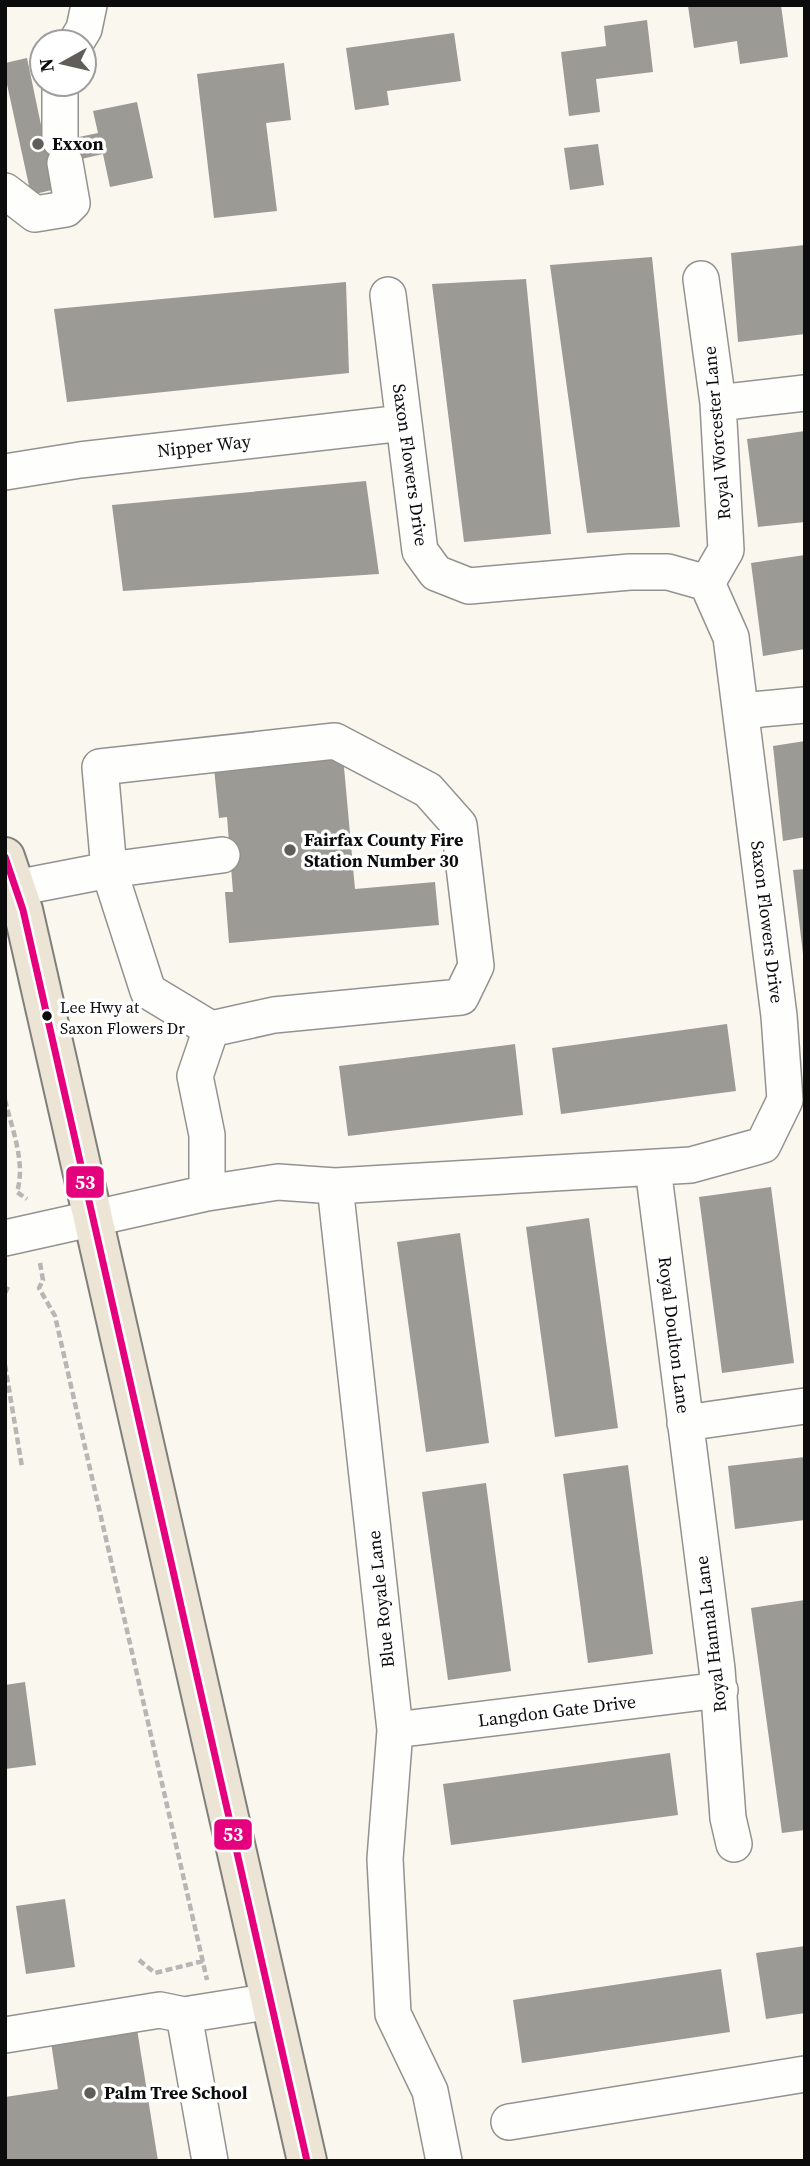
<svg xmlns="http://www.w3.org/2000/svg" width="810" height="2166" font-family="'Source Serif 4',serif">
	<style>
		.building { fill: #9c9a95 }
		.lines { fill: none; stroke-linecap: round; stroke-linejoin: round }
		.minor-casing { stroke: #93928e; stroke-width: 38 }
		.major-casing { stroke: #807f7c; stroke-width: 42 }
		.path { stroke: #b7b6b5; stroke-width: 4.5; stroke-dasharray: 7 3.5; stroke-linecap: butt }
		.minor { stroke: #fefefd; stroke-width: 35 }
		.major { stroke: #ece5d6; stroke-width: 38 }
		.bus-1-casing { stroke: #fff; stroke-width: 12 }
		.bus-1 { stroke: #e5007d; stroke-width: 7 }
		.poi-dot { fill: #5f5e5b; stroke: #fff; stroke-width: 2.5 }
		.bus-dot { fill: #0c0c0c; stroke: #fff; stroke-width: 2.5 }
		.labels { text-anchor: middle; stroke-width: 7; stroke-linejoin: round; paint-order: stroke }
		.bus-label { font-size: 16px; fill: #0c0c0c; stroke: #fff; text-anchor: start }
		.poi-label { font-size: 18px; font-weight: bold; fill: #0c0c0c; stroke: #fff; text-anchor: start }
		.street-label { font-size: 18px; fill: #0c0c0c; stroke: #fff }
		.line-badge { stroke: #fff; stroke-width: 2.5 }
		.badge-label { font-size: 19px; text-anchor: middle; font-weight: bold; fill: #fff }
	</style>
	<rect width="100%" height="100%" fill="#faf7ef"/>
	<!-- building -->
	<path class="building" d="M781,5L788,57L740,64L737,41L694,48L688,6Z
		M647,20L653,72L596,79L600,112L569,116L561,52L606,46L604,26Z
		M454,33L461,81L387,91L389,105L355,110L346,48Z
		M27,58L45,144L98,133L93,111L137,102L153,178L110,187L103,154L51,166L56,189L31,195L5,75V63Z
		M284,63L291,120L266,123L277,211L214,218L197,74Z
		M598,144L604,185L570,190L564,148Z
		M805,245V334L738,342L731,253Z
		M652,257L680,527L587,533L550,265Z
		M526,279L551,534L464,542L432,284Z
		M346,282L349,373L67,402L54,309Z
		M805,431V522L758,527L747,439Z
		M366,481L379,574L123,591L112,505Z
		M805,555V649L763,656L751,563Z
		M805,741V837L783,841L773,746Z
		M343,756L355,889L435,882L439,925L229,943L225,892H233L227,817L219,818L214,768Z
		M805,869V954H803L793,870Z
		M727,1024L736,1091L561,1114L552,1048Z
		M515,1044L523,1115L348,1136L339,1066Z
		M771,1187L794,1363L722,1373L699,1197Z
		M589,1218L618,1428L555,1437L526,1227Z
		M460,1233L489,1443L426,1452L397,1242Z
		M805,1457V1520L735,1529L728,1466Z
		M628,1465L653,1654L588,1663L563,1474Z
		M486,1483L511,1671L448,1680L422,1492Z
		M805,1600V1830L782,1833L751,1608Z
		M25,1682L36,1765L5,1769V1685Z
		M670,1753L678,1815L451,1845L443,1784Z
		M65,1899L75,1967L26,1974L16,1906Z
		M805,1946V2013L766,2019L756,1953Z
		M721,1969L730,2032L522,2063L513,2000Z
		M137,2029L158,2161H5V2097L58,2089L51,2042Z"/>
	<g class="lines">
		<!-- minor casing -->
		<g class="minor-casing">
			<path id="minor" d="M76,42L84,29L89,5
				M60,140V84
				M5,191L35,214L66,209L72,203L65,163
				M701,279L718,403L726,550L707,583
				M718,403L805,393
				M5,472L80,460L403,423
				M741,711L805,705
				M335,741L428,790L459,825L476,966L461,997L274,1015L211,1029L148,991L109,870L100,767Z
				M16,888L109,870L222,855
				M653,1168L717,1669L728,1818L734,1844
				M335,1186L395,1730L385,1859L393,2014L430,2091L444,2161
				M207,1193V1135L195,1076L211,1029
				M5,1238L207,1193L278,1182L335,1186L691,1165L763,1145L785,1100L779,1016L731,637L707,583L668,572H630L469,586L436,573L420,551L388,295
				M685,1423L805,1406
				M395,1730L720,1690
				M184,2015L210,2161
				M5,2035L160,2010L184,2015L272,2001
				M509,2122L805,2074"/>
		</g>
		<!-- major casing -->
		<g class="major-casing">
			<path id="major" d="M5,857L23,910L307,2161"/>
		</g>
		<!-- path -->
		<path class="path" d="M5,1100C12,1129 26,1163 17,1192L27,1199
			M40,1263L43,1280L39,1288L55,1316L207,1980
			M5,1293L9,1285
			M5,1365L22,1467
			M139,1960L155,1973L203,1961"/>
		<!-- minor -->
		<use href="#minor" class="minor"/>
		<!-- major -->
		<use href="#major" class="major"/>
		<!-- bus-1 casing -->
		<g class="bus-1-casing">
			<path id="bus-1" d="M5,857L23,910L307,2161"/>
		</g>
		<!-- bus-1 -->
		<use href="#bus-1" class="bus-1"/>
	</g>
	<!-- markers -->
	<g class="poi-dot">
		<circle cx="38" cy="144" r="7"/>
		<circle cx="290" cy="850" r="7"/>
		<circle cx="90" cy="2093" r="7"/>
	</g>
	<circle class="bus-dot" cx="47" cy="1016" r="6"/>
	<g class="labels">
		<!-- bus labels -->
		<g class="bus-label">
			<text x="60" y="1013">Lee Hwy at<tspan x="60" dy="21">Saxon Flowers Dr</tspan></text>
		</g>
		<!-- poi labels -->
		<g class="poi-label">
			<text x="52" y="150">Exxon</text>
			<text x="304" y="846">Fairfax County Fire<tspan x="304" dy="21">Station Number 30</tspan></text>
			<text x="104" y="2099">Palm Tree School</text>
		</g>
		<!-- street labels -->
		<g class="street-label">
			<text transform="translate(717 433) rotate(-95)" y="6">Royal Worcester Lane</text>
			<text transform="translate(204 446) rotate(-6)" y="6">Nipper Way</text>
			<text transform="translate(410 465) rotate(82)" y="6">Saxon Flowers Drive</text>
			<text transform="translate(767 922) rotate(83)" y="6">Saxon Flowers Drive</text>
			<text transform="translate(674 1335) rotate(83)" y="6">Royal Doulton Lane</text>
			<text transform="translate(381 1599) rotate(-96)" y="6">Blue Royale Lane</text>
			<text transform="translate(711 1634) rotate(-97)" y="6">Royal Hannah Lane</text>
			<text transform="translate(557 1711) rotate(-7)" y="6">Langdon Gate Drive</text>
		</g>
	</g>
	<g class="line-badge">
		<rect x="65" y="1165" width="40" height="34" rx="7" fill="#e5007d"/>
		<rect x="213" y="1818" width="40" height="33" rx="7" fill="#e5007d"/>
	</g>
	<g class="badge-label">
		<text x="85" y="1189">53</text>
		<text x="233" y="1841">53</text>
	</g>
	<!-- border -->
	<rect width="810" height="2166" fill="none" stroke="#0c0c0c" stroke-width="14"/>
	<!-- north arrow -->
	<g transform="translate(63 63) rotate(262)"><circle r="33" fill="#ffffff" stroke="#9e9e9e" stroke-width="2"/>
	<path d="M0-5L12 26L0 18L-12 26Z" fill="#5f5e5b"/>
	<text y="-10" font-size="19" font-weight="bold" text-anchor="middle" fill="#0c0c0c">N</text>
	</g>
</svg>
